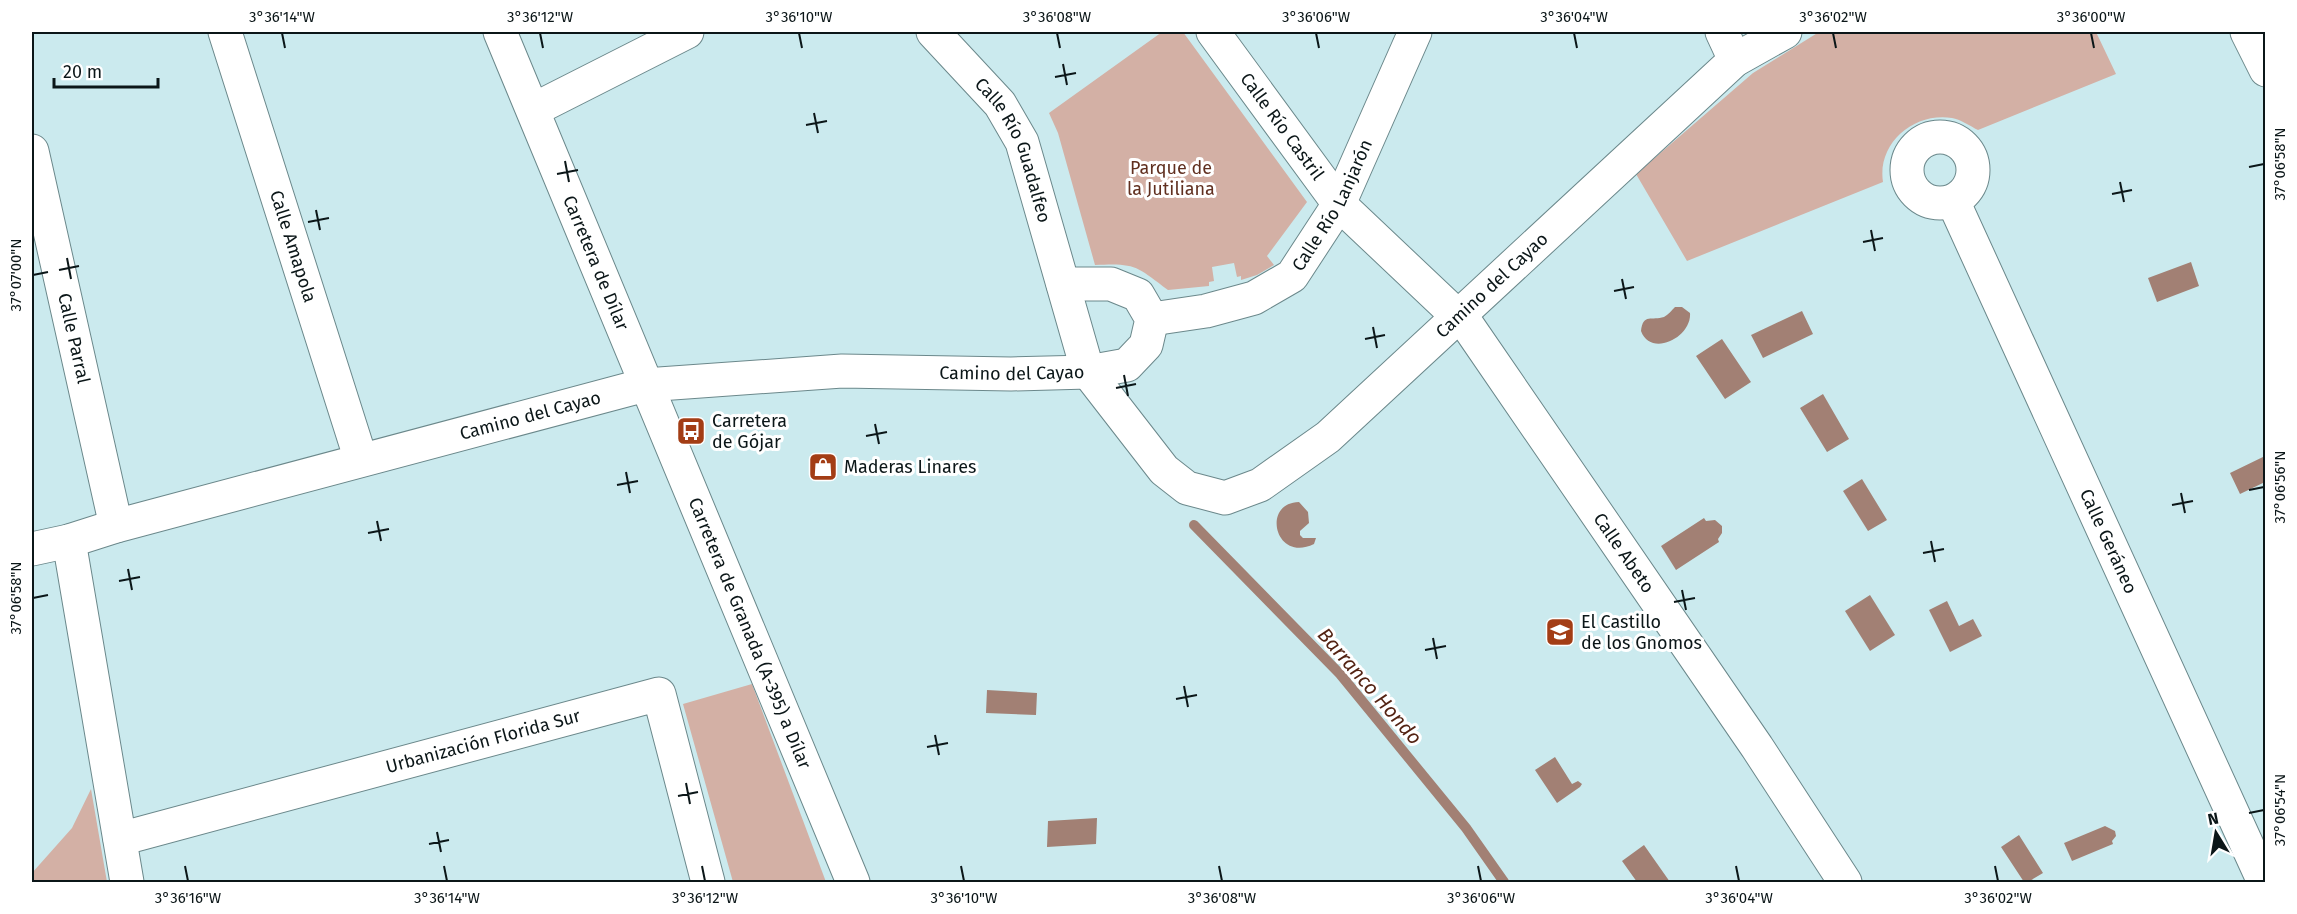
<svg xmlns="http://www.w3.org/2000/svg" width="2297" height="914" font-family="'Fira Sans',sans-serif">
	<style>
		.green { fill: #d3b0a5 }
		.water { fill: #a28074 }
		.lines { fill: none; stroke-linecap: round; stroke-linejoin: round }
		.stream { stroke: #a28074; stroke-width: 10 }
		.minor-casing { stroke: #6b888b; stroke-width: 35 }
		.minor { stroke: #fff; stroke-width: 33 }
		.ticks { fill: none; stroke: #0b1618; stroke-width: 2 }
		.labels { text-anchor: middle; stroke-width: 6; stroke-linejoin: round; paint-order: stroke }
		.street-label { font-size: 18px; fill: #0b1618; stroke: #fff }
		.park-label { font-size: 18px; fill: #602f1f; stroke: #fff }
		.poi-label { font-size: 18px; fill: #0b1618; stroke: #fff; text-anchor: start }
		.water-label { font-size: 20px; font-style: italic; fill: #532313; stroke: #fff }
		.neatline { fill: none; stroke: #0b1618; stroke-width: 2 }
		.ticks-label { font-size: 15px; text-anchor: middle; fill: #0b1618 }
	</style>
	<rect width="100%" height="100%" fill="#cbeaee"/>
	<!-- green -->
	<path class="green" d="M1162,32H1183L1307,202L1267,256L1274,265L1257,275L1241,280V276L1237,277L1234,263L1212,267L1214,281L1209,282V286L1168,290C1136,266 1136,263 1095,265L1058,133L1049,113Z
		M1819,32H2096L2116,74L1978,130C1970,126 1960,119 1952,118C1914,112 1877,143 1883,182L1687,261L1636,174L1753,73Z
		M752,684L817,858L826,882H733L683,704Z
		M91,789L107,882H32V873L72,828Z"/>
	<!-- water -->
	<path class="water" d="M2191,262L2199,286L2157,302L2148,278Z
		M1675,307H1682L1690,313C1692,337 1651,358 1641,331C1643,313 1652,321 1664,317C1668,315 1672,310 1675,307Z
		M1802,311L1813,334L1763,358L1751,335Z
		M1722,339L1751,382L1725,399L1696,356Z
		M1823,394L1849,439L1827,452L1800,408Z
		M2265,456V482L2240,494L2230,473Z
		M1862,479L1887,520L1868,531L1843,491Z
		M1299,502L1308,512L1309,523L1300,531V535L1303,538H1316L1314,544C1275,563 1261,503 1299,502Z
		M1704,518L1706,521L1715,520L1722,526V533L1718,539L1719,542L1676,570L1661,546Z
		M1870,595L1895,635L1870,651L1845,611Z
		M1947,601L1959,626L1973,619L1982,636L1950,652L1929,610Z
		M987,690L1037,693L1036,715L986,713Z
		M1555,757L1572,784L1578,781L1582,784L1580,787L1557,803L1535,770Z
		M1097,818L1096,844L1047,847L1048,821Z
		M2105,826L2115,831L2116,836L2112,841L2113,844L2072,861L2064,843Z
		M2019,835L2043,873L2028,882H2024L2001,847Z
		M1644,845L1670,882H1637L1622,861Z"/>
	<g class="lines">
		<!-- stream -->
		<path class="stream" d="M1194,525L1340,674L1466,828L1504,882"/>
		<!-- minor casing -->
		<g class="minor-casing">
			<g id="minor">
				<path id="s1" d="M225,32L361,460"/>
				<path id="s2" d="M500,32L853,882"/>
				<path id="s3" d="M933,32L1000,104L1022,142L1088,372L1164,470L1187,488L1225,498L1260,485L1328,437L1735,60L1785,32"/>
				<path id="s4" d="M1213,32L1339,204L1468,326L1757,747L1845,882"/>
				<path d="M1722,32L1735,60"/>
				<path d="M2247,32L2266,70"/>
				<path d="M533,110L687,32"/>
				<circle cx="1940" cy="170" r="33"/>
				<path id="s5" d="M32,151L116,526"/>
				<path id="s6" d="M1953,201L2264,882"/>
				<path id="s7" d="M1152,319L1206,311L1254,298L1292,276L1339,204L1415,32"/>
				<path d="M69,541L127,882"/>
				<path id="s8" d="M32,549L69,541L116,526L645,385L842,371L1011,374L1088,372L1127,365L1146,345L1152,319L1138,295L1111,284H1063"/>
				<path id="s9" d="M120,839L659,694L708,882"/>
			</g>
		</g>
		<!-- minor -->
		<use href="#minor" class="minor"/>
	</g>
	<!-- ticks -->
	<path class="ticks" d="M282,33L285,48M540,33L543,48M799,33L802,48M1057,33L1060,48M1316,33L1319,48M1574,33L1577,48M1833,33L1836,48M2091,33L2094,48M1063,64L1067,85M1055,77L1076,73M814,113L818,133M806,125L827,121M565,161L569,182M2249,167L2264,164M557,174L578,170M2120,182L2124,202M2112,194L2132,190M316,210L320,230M308,222L329,218M1871,230L1875,251M1863,242L1883,238M67,258L71,279M59,270L79,266M33,275L48,272M1622,279L1626,299M1614,291L1634,287M1373,327L1377,348M1365,339L1385,335M1124,375L1128,396M1116,388L1136,384M875,424L879,444M866,436L887,432M626,472L630,493M617,485L638,481M2249,490L2264,487M2181,493L2185,513M2172,505L2193,501M377,521L381,541M368,533L389,529M1931,541L1935,562M1923,553L1944,549M128,569L132,590M119,581L140,577M1682,590L1686,610M33,598L48,595M1674,602L1695,598M1433,638L1437,659M1425,650L1446,646M1184,686L1188,707M1176,699L1197,695M935,735L939,755M927,747L948,743M686,783L690,804M678,796L698,792M2249,813L2264,810M437,832L441,852M429,844L449,840M185,866L188,881M444,866L447,881M702,866L705,881M961,866L964,881M1219,866L1222,881M1478,866L1481,881M1736,866L1739,881M1995,866L1998,881"/>
	<!-- icons -->
	<defs>
		<g id="bus-square" transform="scale(1.5)"><rect x="-9" y="-9" width="18" height="18" rx="4" fill="#a33d15" stroke="#fff"/><path d="M-5-6H5V4H4V6H2V4H-2V6H-4V4H-5ZM-3.5-4V0h7V-4ZM-3.5 1.2v1.5H-2V1.2ZM2 1.2v1.5H3.5V1.2Z" fill="#fff"/></g>
		<g id="shop-square" transform="scale(1.5)"><rect x="-9" y="-9" width="18" height="18" rx="4" fill="#a33d15" stroke="#fff"/><path d="M-5-2.5h2.3a2.7 3.5 0 0 1 5.4 0H5L5.5 6h-11ZM-1.5-2.5h3a1.5 2.3 0 0 0-3 0Z" fill="#fff"/></g>
		<g id="school-square" transform="scale(1.5)"><rect x="-9" y="-9" width="18" height="18" rx="4" fill="#a33d15" stroke="#fff"/><path d="M0-5L7-2L0 1L-7-2ZM-4 1L0 2.5L4 1V4Q0 6-4 4Z" fill="#fff"/></g>
	</defs>
	<g fill-rule="evenodd">
		<use href="#bus-square" x="691" y="431"/>
		<use href="#shop-square" x="823" y="467"/>
		<use href="#school-square" x="1560" y="632"/>
	</g>
	<g class="labels">
		<!-- street labels -->
		<g class="street-label">
			<text dy="6" stroke="none"><textPath href="#s4" startOffset="117">Calle Río Castril</textPath></text>
			<text dy="6" stroke="none"><textPath href="#s3" startOffset="146">Calle Río Guadalfeo</textPath></text>
			<text dy="6" stroke="none"><textPath href="#s7" startOffset="230">Calle Río Lanjarón</textPath></text>
			<text dy="6" stroke="none"><textPath href="#s1" startOffset="225">Calle Amapola</textPath></text>
			<text dy="6" stroke="none"><textPath href="#s2" startOffset="250">Carretera de Dílar</textPath></text>
			<text dy="6" stroke="none"><textPath href="#s3" startOffset="918">Camino del Cayao</textPath></text>
			<text dy="6" stroke="none"><textPath href="#s5" startOffset="192">Calle Parral</textPath></text>
			<text dy="6" stroke="none"><textPath href="#s8" startOffset="1002">Camino del Cayao</textPath></text>
			<text dy="6" stroke="none"><textPath href="#s8" startOffset="516">Camino del Cayao</textPath></text>
			<text dy="6" stroke="none"><textPath href="#s6" startOffset="374">Calle Geráneo</textPath></text>
			<text dy="6" stroke="none"><textPath href="#s4" startOffset="666">Calle Abeto</textPath></text>
			<text dy="6" stroke="none"><textPath href="#s2" startOffset="651">Carretera de Granada (A-395) a Dílar</textPath></text>
			<text dy="6" stroke="none"><textPath href="#s9" startOffset="376">Urbanización Florida Sur</textPath></text>
		</g>
		<!-- park labels -->
		<g class="park-label">
			<text x="1171" y="174">Parque de<tspan x="1171" dy="21">la Jutiliana</tspan></text>
		</g>
		<!-- poi labels -->
		<g class="poi-label">
			<text x="712" y="427">Carretera<tspan x="712" dy="21">de Gójar</tspan></text>
			<text x="844" y="473">Maderas Linares</text>
			<text x="1581" y="628">El Castillo<tspan x="1581" dy="21">de los Gnomos</tspan></text>
		</g>
		<!-- water labels -->
		<g class="water-label">
			<text transform="translate(1370 686) rotate(49)" y="7">Barranco Hondo</text>
		</g>
	</g>
	<!-- border -->
	<rect width="2297" height="914" fill="none" stroke="#ffffff" stroke-width="66"/>
	<!-- north arrow -->
	<g transform="translate(2216 833) rotate(349)" stroke="#ffffff" stroke-width="4.5" paint-order="stroke">
	<path d="M0-4.5L10 22L0 15L-10 22Z" fill="#0b1618"/>
	<text y="-9" font-size="16" font-weight="bold" text-anchor="middle" fill="#0b1618">N</text>
	</g>
	<!-- scale -->
	<path d="M54 78v9h104v-9" fill="none" stroke="#0b1618" stroke-width="3"/>
	<text x="63" y="78" font-size="18" fill="#0b1618" stroke="#ffffff" stroke-width="4.5" paint-order="stroke">20 m</text>
	<rect x="33" y="33" width="2231" height="848" class="neatline"/>
	<g class="ticks-label">
		<text x="282" y="22">3°36'14"W</text>
		<text x="540" y="22">3°36'12"W</text>
		<text x="799" y="22">3°36'10"W</text>
		<text x="1057" y="22">3°36'08"W</text>
		<text x="1316" y="22">3°36'06"W</text>
		<text x="1574" y="22">3°36'04"W</text>
		<text x="1833" y="22">3°36'02"W</text>
		<text x="2091" y="22">3°36'00"W</text>
		<text transform="translate(2280 164) rotate(-90)" y="5">37°06'58"N</text>
		<text transform="translate(16 275) rotate(-90)" y="5">37°07'00"N</text>
		<text transform="translate(2280 487) rotate(-90)" y="5">37°06'56"N</text>
		<text transform="translate(16 598) rotate(-90)" y="5">37°06'58"N</text>
		<text transform="translate(2280 810) rotate(-90)" y="5">37°06'54"N</text>
		<text x="188" y="903">3°36'16"W</text>
		<text x="447" y="903">3°36'14"W</text>
		<text x="705" y="903">3°36'12"W</text>
		<text x="964" y="903">3°36'10"W</text>
		<text x="1222" y="903">3°36'08"W</text>
		<text x="1481" y="903">3°36'06"W</text>
		<text x="1739" y="903">3°36'04"W</text>
		<text x="1998" y="903">3°36'02"W</text>
	</g>
</svg>
